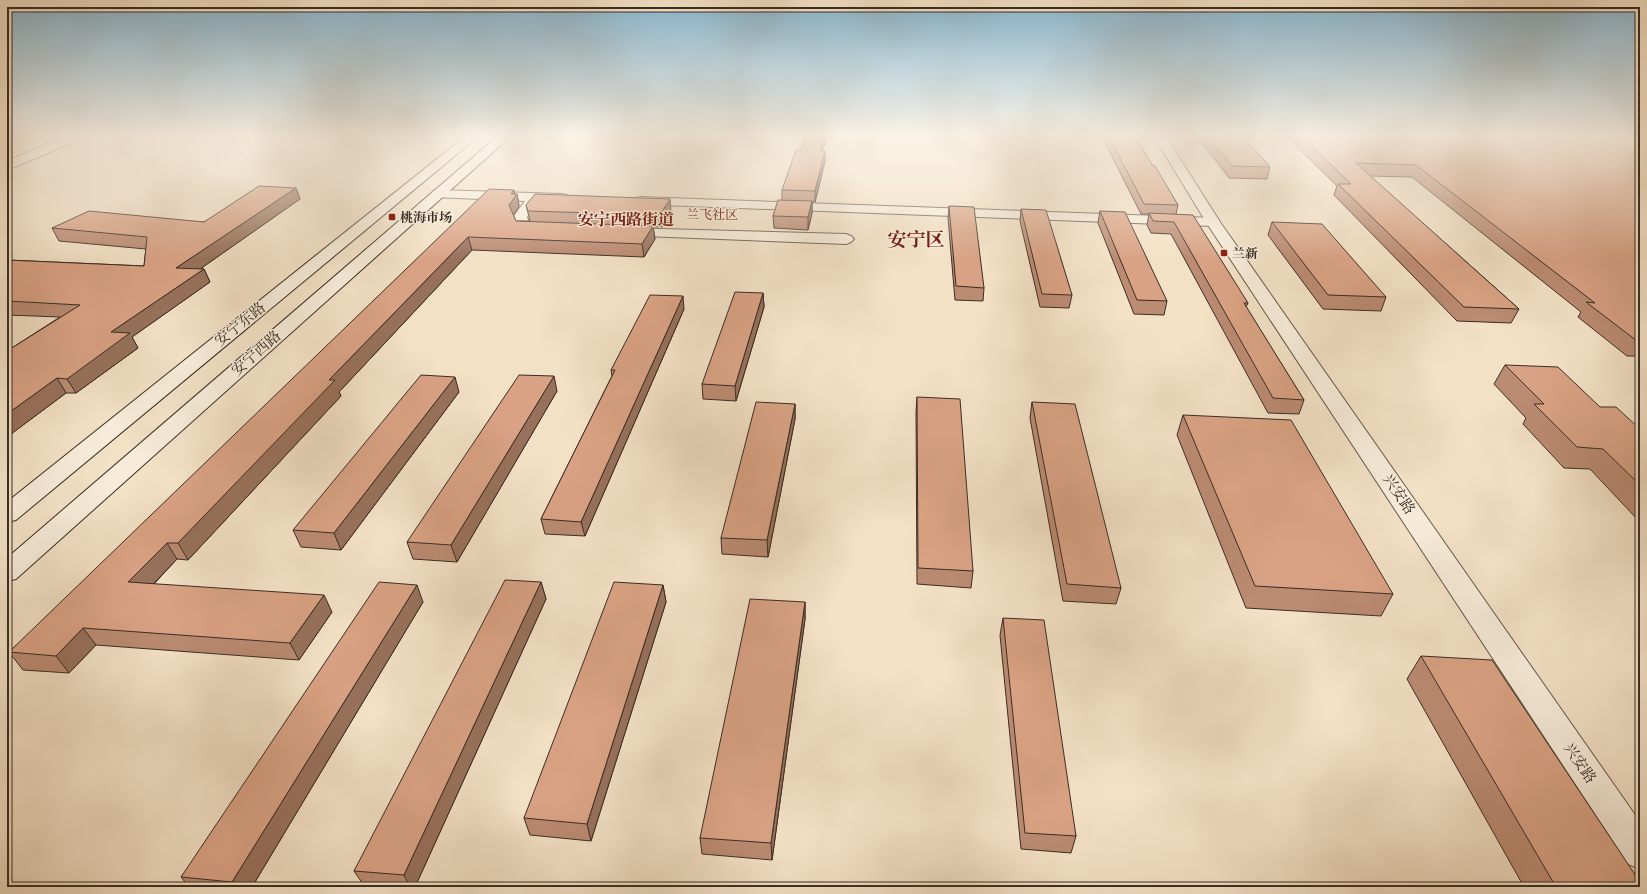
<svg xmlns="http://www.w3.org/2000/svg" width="1647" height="894" font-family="'Libre Bodoni','Noto Serif SC',serif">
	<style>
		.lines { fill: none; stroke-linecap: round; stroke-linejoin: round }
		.minor-casing { stroke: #685a4c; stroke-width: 2 }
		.tertiary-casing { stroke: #685a4c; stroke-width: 2 }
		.secondary-casing { stroke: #3a2d24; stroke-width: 2 }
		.minor { fill: #f7ecda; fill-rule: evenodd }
		.tertiary { fill: #f7ecda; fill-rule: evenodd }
		.secondary { fill: #f7ecda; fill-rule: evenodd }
		.wall { fill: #bb8b72; stroke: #3a2d24 }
		.shaded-wall { fill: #98715c; stroke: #3a2d24 }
		.building { fill: #d9a284; stroke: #3a2d24 }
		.poi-dot { fill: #8f2418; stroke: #f7ecda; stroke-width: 1.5 }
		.labels { text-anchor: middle; stroke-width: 3; stroke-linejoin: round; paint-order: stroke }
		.far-neighbourhood-label { font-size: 13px; fill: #7a1f14; stroke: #f7ecda }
		.far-poi-label { font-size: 13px; font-weight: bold; fill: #3a2d24; stroke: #f7ecda; text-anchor: start }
		.street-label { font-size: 15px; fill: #3a2d24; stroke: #f7ecda }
		.far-district-label { font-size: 16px; font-weight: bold; fill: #7a1f14; stroke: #f7ecda }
		.far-town-label { font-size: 19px; font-weight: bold; fill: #7a1f14; stroke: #f7ecda }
	</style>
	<rect width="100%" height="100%" fill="#f3e1c6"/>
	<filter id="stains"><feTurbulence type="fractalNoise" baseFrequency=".005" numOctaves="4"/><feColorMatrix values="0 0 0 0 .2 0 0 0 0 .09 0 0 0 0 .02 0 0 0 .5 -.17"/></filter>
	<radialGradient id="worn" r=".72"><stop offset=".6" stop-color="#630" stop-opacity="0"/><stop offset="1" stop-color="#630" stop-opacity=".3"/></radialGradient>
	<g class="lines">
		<!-- minor casing -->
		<g class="minor-casing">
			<path id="minor" d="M70,135H86L84,138L7,170V161Z
				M438,190L562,194L567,195L569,198L567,201H539L527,217L530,225L550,227L552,230L550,233C541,236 528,235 519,232L513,217L525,201L433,197L431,194L433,191Z
				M641,197L1213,218L1218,219L1220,222L1218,225L1213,226L636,204L634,201L636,198Z
				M624,228L846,234L851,236L854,239L851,242L846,244L619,235L617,232L619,229Z"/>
		</g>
		<!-- tertiary casing -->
		<g class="tertiary-casing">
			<path id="tertiary" d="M1153,135H1165L1220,222L1640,822V869L1628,864L1206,222Z"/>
		</g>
		<!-- secondary casing -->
		<g class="secondary-casing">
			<path id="secondary" d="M467,135H480L16,520L7,522V502Z
				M499,135H512L16,579L7,581V558Z"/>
		</g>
		<!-- minor -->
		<use href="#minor" class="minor"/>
		<!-- tertiary -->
		<use href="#tertiary" class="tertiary"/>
		<!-- secondary -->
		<use href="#secondary" class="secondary"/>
	</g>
	<!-- wall -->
	<path class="wall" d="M806,135H827L822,151L825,161L815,202H812V213L808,230L774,228L773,216L782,200V190L801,150Z
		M1101,135H1135L1152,165L1178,205L1176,214L1248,303L1246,307L1304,400L1299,414L1268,413L1171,234L1151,233L1147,225L1149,214H1141Z
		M1196,135H1241L1270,167L1267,179L1229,178Z
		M1285,135H1640V356H1627L1578,317L1581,312L1412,177L1370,176L1519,309L1511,323L1457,321L1334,195L1337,186Z
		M296,188L300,199L200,269H204L210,282L132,337L138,348L76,393H66L7,437V351L60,317L7,315V260L144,266L146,249L59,241L52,228L204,222Z
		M515,194H517L519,206L513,215L516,221H530L526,205L671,212L662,227H653L655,239L644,257L472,250L339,392L341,396L188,560L177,559L154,584L332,612L299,660L96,645L69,673L23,670L9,652Z
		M949,206L984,288L983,301L955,300L948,218Z
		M1021,209L1072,295L1069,308L1040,307L1020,221Z
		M1100,211L1167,301L1164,315L1134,314L1098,223Z
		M1272,222L1386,297L1381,311L1323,309L1268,235Z
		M763,293L764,307L736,401L703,399L702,384Z
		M684,309L585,536L545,534L541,519L612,376L611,370Z
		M1505,365L1600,407L1640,429V520H1638L1590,469L1564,468L1523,424L1526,418L1494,384Z
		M557,391L457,562L413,559L407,542Z
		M459,392L341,550L301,547L293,530Z
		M917,397L973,571L971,588L917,584L916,412Z
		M1032,402L1121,588L1116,604L1063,601L1030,418Z
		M795,404V419L768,557L722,554L721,538Z
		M1183,415L1393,594L1381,616L1246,608L1177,435Z
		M541,582L546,599L415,887H365L354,871Z
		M663,585L666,602L591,841L530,835L524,818Z
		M423,602L252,887H189L181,877Z
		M805,602V619L772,860L702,854L700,838Z
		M1003,618L1076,836L1071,853L1021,849L1000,635Z
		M1421,656L1640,887H1524L1407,679Z
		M1640,686V697L1636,691Z"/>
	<!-- shaded-wall -->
	<path class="shaded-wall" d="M824,135H827L820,160V151Z
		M825,151V161L815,202V191Z
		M296,188L300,199L183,281L176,268Z
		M514,190L515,196L517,194L519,206L512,218L509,205L511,194Z
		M670,199L671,212L662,227L660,215Z
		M812,201V213L808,230V217Z
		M653,226L655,239L644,257L642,244Z
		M468,237L472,250L339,392L341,396L188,560L178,543L329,380Z
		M204,269L210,282L132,337L138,348L76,393L67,379L111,332Z
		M763,293L764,307L736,401L735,386Z
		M683,296L684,309L585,536L581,522Z
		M554,376L557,391L457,562L451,545Z
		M455,377L459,392L341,550L334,533Z
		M57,378L66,393L7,437V414Z
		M795,404V419L768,557L767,540Z
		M167,543L177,559L139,599L128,582Z
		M541,582L546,599L415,887H410L404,875Z
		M417,585L423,602L252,887H236L232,882Z
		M663,585L666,602L591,841L587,824Z
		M324,595L332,612L299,660L290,643Z
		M805,602V619L772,860L771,843Z
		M83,628L96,645L69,673L56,656Z"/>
	<!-- building -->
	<path class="building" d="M806,135H824L820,151H825L815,191L782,190L796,150H801Z
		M1108,135H1135L1152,165L1155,166L1178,205L1144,204Z
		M1207,135H1241L1270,167L1232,166Z
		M1300,135H1640V341H1637L1586,302L1595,303L1416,165L1356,163L1519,309L1464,307L1338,184H1351Z
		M259,186L296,188L176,268L204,269L111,332L130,333L67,379L57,378L7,414V351L80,305L7,301V260L144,266L147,237L52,228L89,211L204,222Z
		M489,189L514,190L511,194H517L509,205L516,221L653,226L642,244L468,237L329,380H335L178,543H167L128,582L324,595L290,643L83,628L56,656L9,652Z
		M535,194L670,199L660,215L528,211L526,205Z
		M778,200L812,201L808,217L773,216Z
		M949,206L974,207L984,288L956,286Z
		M1021,209L1046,210L1072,295L1042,294Z
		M1100,211L1125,212L1167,301L1137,300Z
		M1149,213L1193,215L1248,303H1244L1304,400L1273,398L1174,222L1153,221Z
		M1272,222L1322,224L1386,297L1328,295Z
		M735,292L763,293L735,386L702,384Z
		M650,295L683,296L581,522L541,519L615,370H611Z
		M1505,365L1558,367L1600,407H1616L1640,429V485L1603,449L1577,447L1534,404H1544Z
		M421,375L455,377L334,533L293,530Z
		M519,375L554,376L451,545L407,542Z
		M917,397L960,399L973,571L918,568Z
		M756,402L795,404L767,540L721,538Z
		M1032,402L1075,404L1121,588L1067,584Z
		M1183,415L1291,420L1393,594L1255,586Z
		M505,580L541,582L404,875L354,871Z
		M379,582L417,585L232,882L181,877Z
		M614,582L663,585L587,824L524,818Z
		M750,599L805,602L771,843L700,838Z
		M1003,618L1044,620L1076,836L1025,833Z
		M1421,656L1492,660L1640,882V887H1556Z"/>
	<!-- sky -->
	<linearGradient id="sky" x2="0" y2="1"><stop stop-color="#89b8d2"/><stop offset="0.52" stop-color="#faf2e5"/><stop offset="1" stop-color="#faf2e5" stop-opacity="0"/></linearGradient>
	<rect width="1647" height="260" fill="url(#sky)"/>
	<!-- markers -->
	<g class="poi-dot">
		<rect x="388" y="213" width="8" height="8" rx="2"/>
		<rect x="1220" y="249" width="8" height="8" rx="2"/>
	</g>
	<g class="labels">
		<!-- far-neighbourhood labels -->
		<g class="far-neighbourhood-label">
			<text x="712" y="219">兰飞社区</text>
		</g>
		<!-- far-poi labels -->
		<g class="far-poi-label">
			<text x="400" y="222">桃海市场</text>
			<text x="1232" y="258">兰新</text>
		</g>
		<!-- street labels -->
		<g class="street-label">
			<text transform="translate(240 324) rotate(-39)" y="5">安宁东路</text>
			<text transform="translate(256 353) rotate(-41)" y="5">安宁西路</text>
			<text transform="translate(1399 494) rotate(56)" y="5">兴安路</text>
			<text transform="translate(1580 763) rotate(56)" y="5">兴安路</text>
		</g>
		<!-- far-district labels -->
		<g class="far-district-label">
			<text x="626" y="225">安宁西路街道</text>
		</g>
		<!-- far-town labels -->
		<g class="far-town-label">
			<text x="916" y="246">安宁区</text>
		</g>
	</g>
	<!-- margin -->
	<rect width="1647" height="894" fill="none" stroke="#f3e1c6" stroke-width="24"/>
	<rect x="8" y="8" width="1631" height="878" fill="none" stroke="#3a2d24" stroke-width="2"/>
	<rect x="12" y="12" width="1623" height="870" fill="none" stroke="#3a2d24"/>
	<rect width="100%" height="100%" filter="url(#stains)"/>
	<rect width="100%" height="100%" fill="url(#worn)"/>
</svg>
